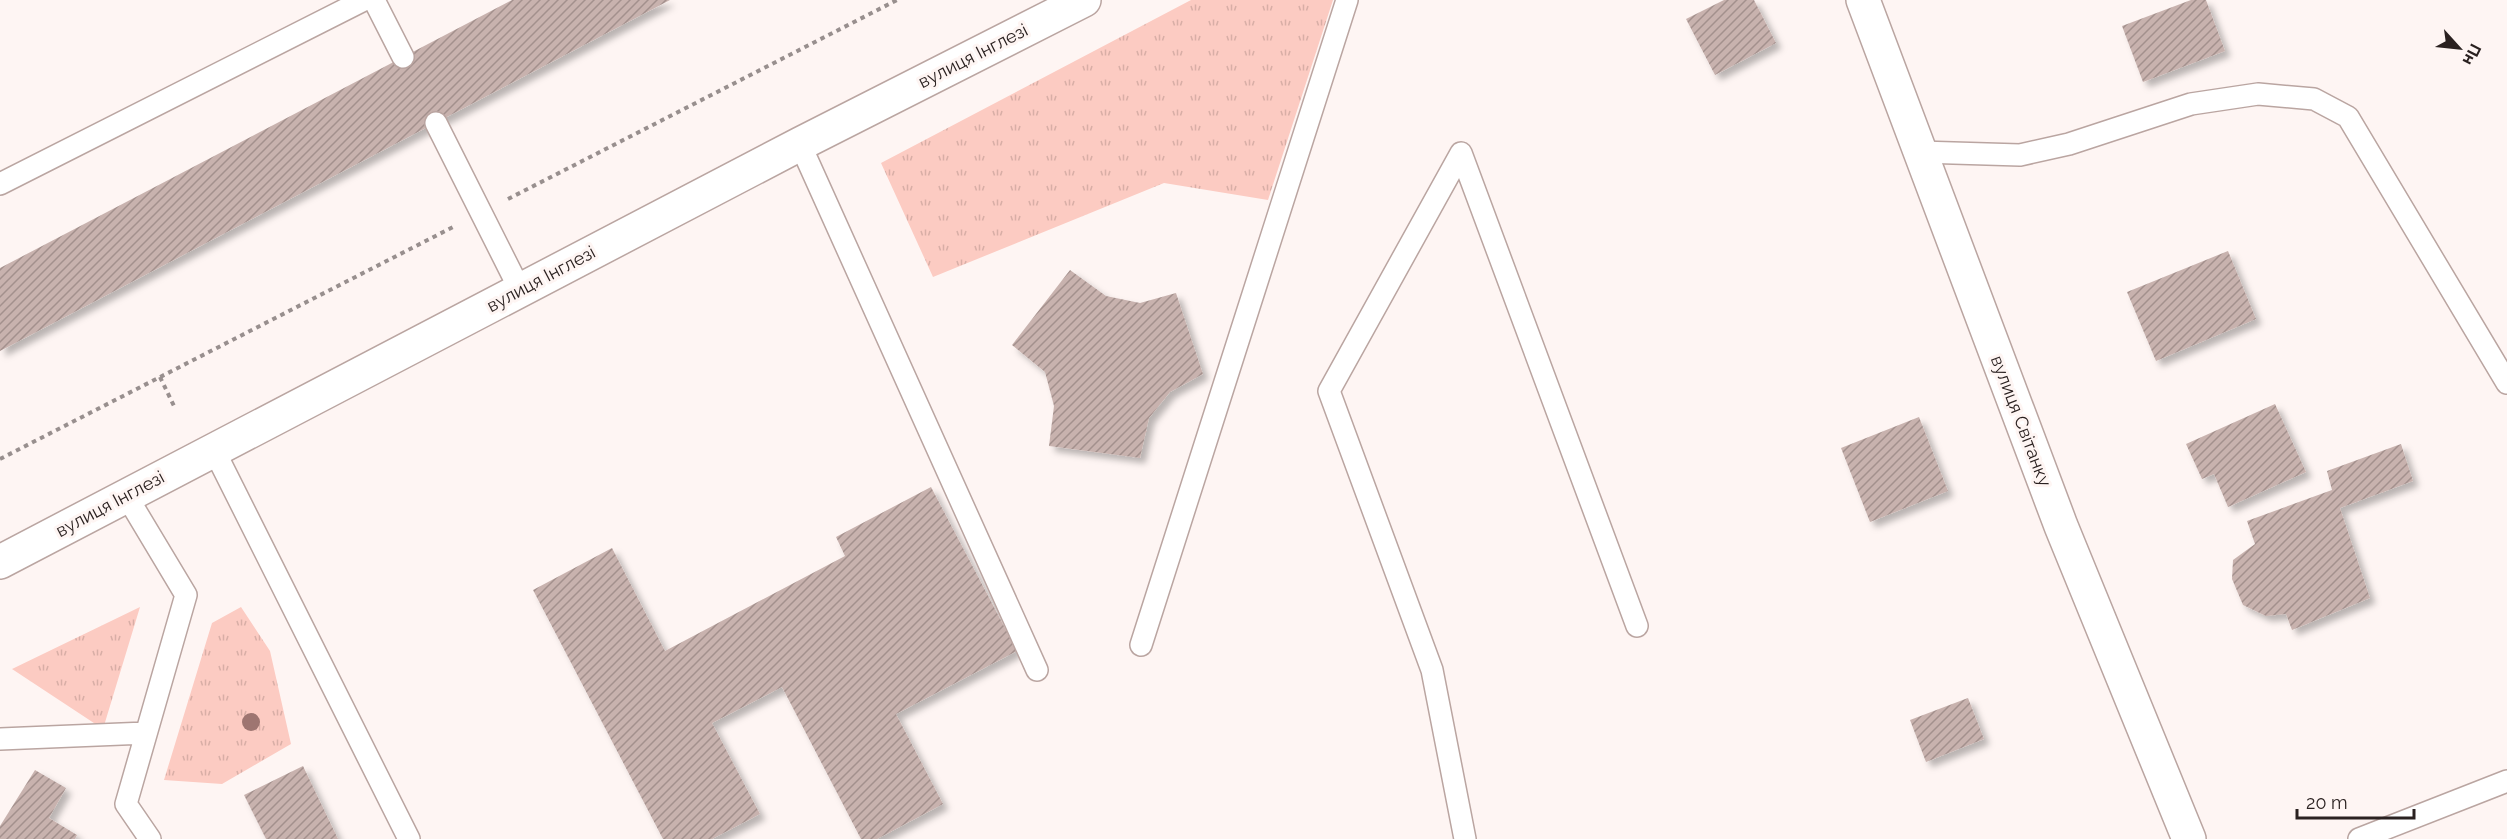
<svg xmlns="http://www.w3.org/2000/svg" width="2507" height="839" font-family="Raleway,sans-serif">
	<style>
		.grass { fill: url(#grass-tufts) }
		.building { fill: url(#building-hatch); filter: url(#shadow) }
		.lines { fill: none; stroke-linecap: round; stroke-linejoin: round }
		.service-casing { stroke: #baa5a1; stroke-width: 24 }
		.minor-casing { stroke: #baa5a1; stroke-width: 36 }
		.secondary-casing { stroke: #baa5a1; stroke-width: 36 }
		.path { stroke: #988f8e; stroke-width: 4; stroke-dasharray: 4.5 4.5; stroke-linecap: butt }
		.service { stroke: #fff; stroke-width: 21 }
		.minor { stroke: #fff; stroke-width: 33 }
		.secondary { stroke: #fff; stroke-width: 33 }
		.tree { fill: #9e7571 }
		.labels { text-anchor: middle; stroke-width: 6; stroke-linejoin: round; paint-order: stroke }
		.street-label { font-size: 18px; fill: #2a2120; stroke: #fef5f3 }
	</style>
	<defs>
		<pattern id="grass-tufts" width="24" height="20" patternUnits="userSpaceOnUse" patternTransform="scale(1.5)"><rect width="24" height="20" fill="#fccbc2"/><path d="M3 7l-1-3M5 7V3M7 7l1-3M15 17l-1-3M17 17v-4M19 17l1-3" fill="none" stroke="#d8aea6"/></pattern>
		<pattern id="building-hatch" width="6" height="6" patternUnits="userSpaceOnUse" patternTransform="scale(1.5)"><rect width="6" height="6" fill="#c8b2ae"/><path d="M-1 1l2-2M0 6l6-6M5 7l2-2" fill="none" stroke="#a3908d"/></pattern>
		<filter id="shadow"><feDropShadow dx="5.5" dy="5.5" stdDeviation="3" flood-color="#0004"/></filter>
	</defs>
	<rect width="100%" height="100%" fill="#fef5f3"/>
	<!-- grass -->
	<path class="grass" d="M1191,0H1333L1268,200L1164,183L933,277L881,163Z
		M140,607L103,729L12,669Z
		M241,607L270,651L291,744L222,784L164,780L212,623Z"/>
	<!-- building -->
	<path class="building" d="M512,0H670L0,351V268Z
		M1724,0H1754L1776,43L1715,75L1686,19Z
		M2191,0H2206L2225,51L2143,82L2122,26Z
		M2228,251L2256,319L2156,361L2127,292Z
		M1070,270L1106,296L1140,303L1176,293L1203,374L1170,392L1149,418L1140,458L1049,446L1054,406L1045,372L1012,345Z
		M2275,404L2306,472L2228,507L2214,474L2202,479L2186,444Z
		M1919,417L1948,491L1870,522L1841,448Z
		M2401,444L2413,481L2340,508L2370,598L2292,630L2286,614L2266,616L2243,605L2232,579L2233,560L2255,544L2247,521L2332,490L2327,471Z
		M931,487L1017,651L896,714L943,804L877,839H861L782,687L712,723L760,814L712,839H663L533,590L612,548L665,651L845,556L836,537Z
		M1968,698L1984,739L1926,762L1910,720Z
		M303,766L338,839H266L244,795Z
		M35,770L66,788L49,818L77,835L75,839H0V826Z"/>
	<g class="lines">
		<!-- service casing -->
		<g class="service-casing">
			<path id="service" d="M374,0L403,57
				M436,123L520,290
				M800,144L1037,670
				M1920,152L2020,155L2069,144L2191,104L2258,94L2314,99L2348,117L2507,383
				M0,184L364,0
				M214,450L409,839
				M126,495L186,595L126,804L150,839
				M1141,645L1347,0
				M0,739L146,733
				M1465,839L1432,670L1329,391L1461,153L1637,626
				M2359,839L2507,781"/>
		</g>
		<!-- minor casing -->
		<g class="minor-casing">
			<path id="minor" d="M1863,0L2061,526L2189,839"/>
		</g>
		<!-- secondary casing -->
		<g class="secondary-casing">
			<path id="secondary" d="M0,562L800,144L1084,0"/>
		</g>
		<!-- path -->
		<path class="path" d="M508,199L897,0
			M160,377L174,406
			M0,459L453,227"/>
		<!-- service -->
		<use href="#service" class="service"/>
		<!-- minor -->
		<use href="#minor" class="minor"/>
		<!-- secondary -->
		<use href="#secondary" class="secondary"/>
	</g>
	<!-- trees -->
	<circle class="tree" cx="251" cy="722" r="9"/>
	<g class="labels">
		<!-- street labels -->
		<g class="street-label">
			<text transform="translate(973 56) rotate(-27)" y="6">вулиця Інглезі</text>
			<text transform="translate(541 279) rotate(-28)" y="6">вулиця Інглезі</text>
			<text transform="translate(2021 421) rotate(69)" y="6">вулиця Світанку</text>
			<text transform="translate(110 504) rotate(-28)" y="6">вулиця Інглезі</text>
		</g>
	</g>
	<!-- north arrow -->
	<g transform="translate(2459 48) rotate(117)" stroke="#fef5f3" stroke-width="4.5" paint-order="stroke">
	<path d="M0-4.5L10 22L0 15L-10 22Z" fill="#2a2120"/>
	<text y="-9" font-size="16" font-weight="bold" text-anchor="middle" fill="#2a2120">Пн</text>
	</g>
	<!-- scale -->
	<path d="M2297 809v9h117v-9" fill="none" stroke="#2a2120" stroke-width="3"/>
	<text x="2306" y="809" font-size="18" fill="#2a2120" stroke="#fef5f3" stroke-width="4.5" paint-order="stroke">20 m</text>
</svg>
